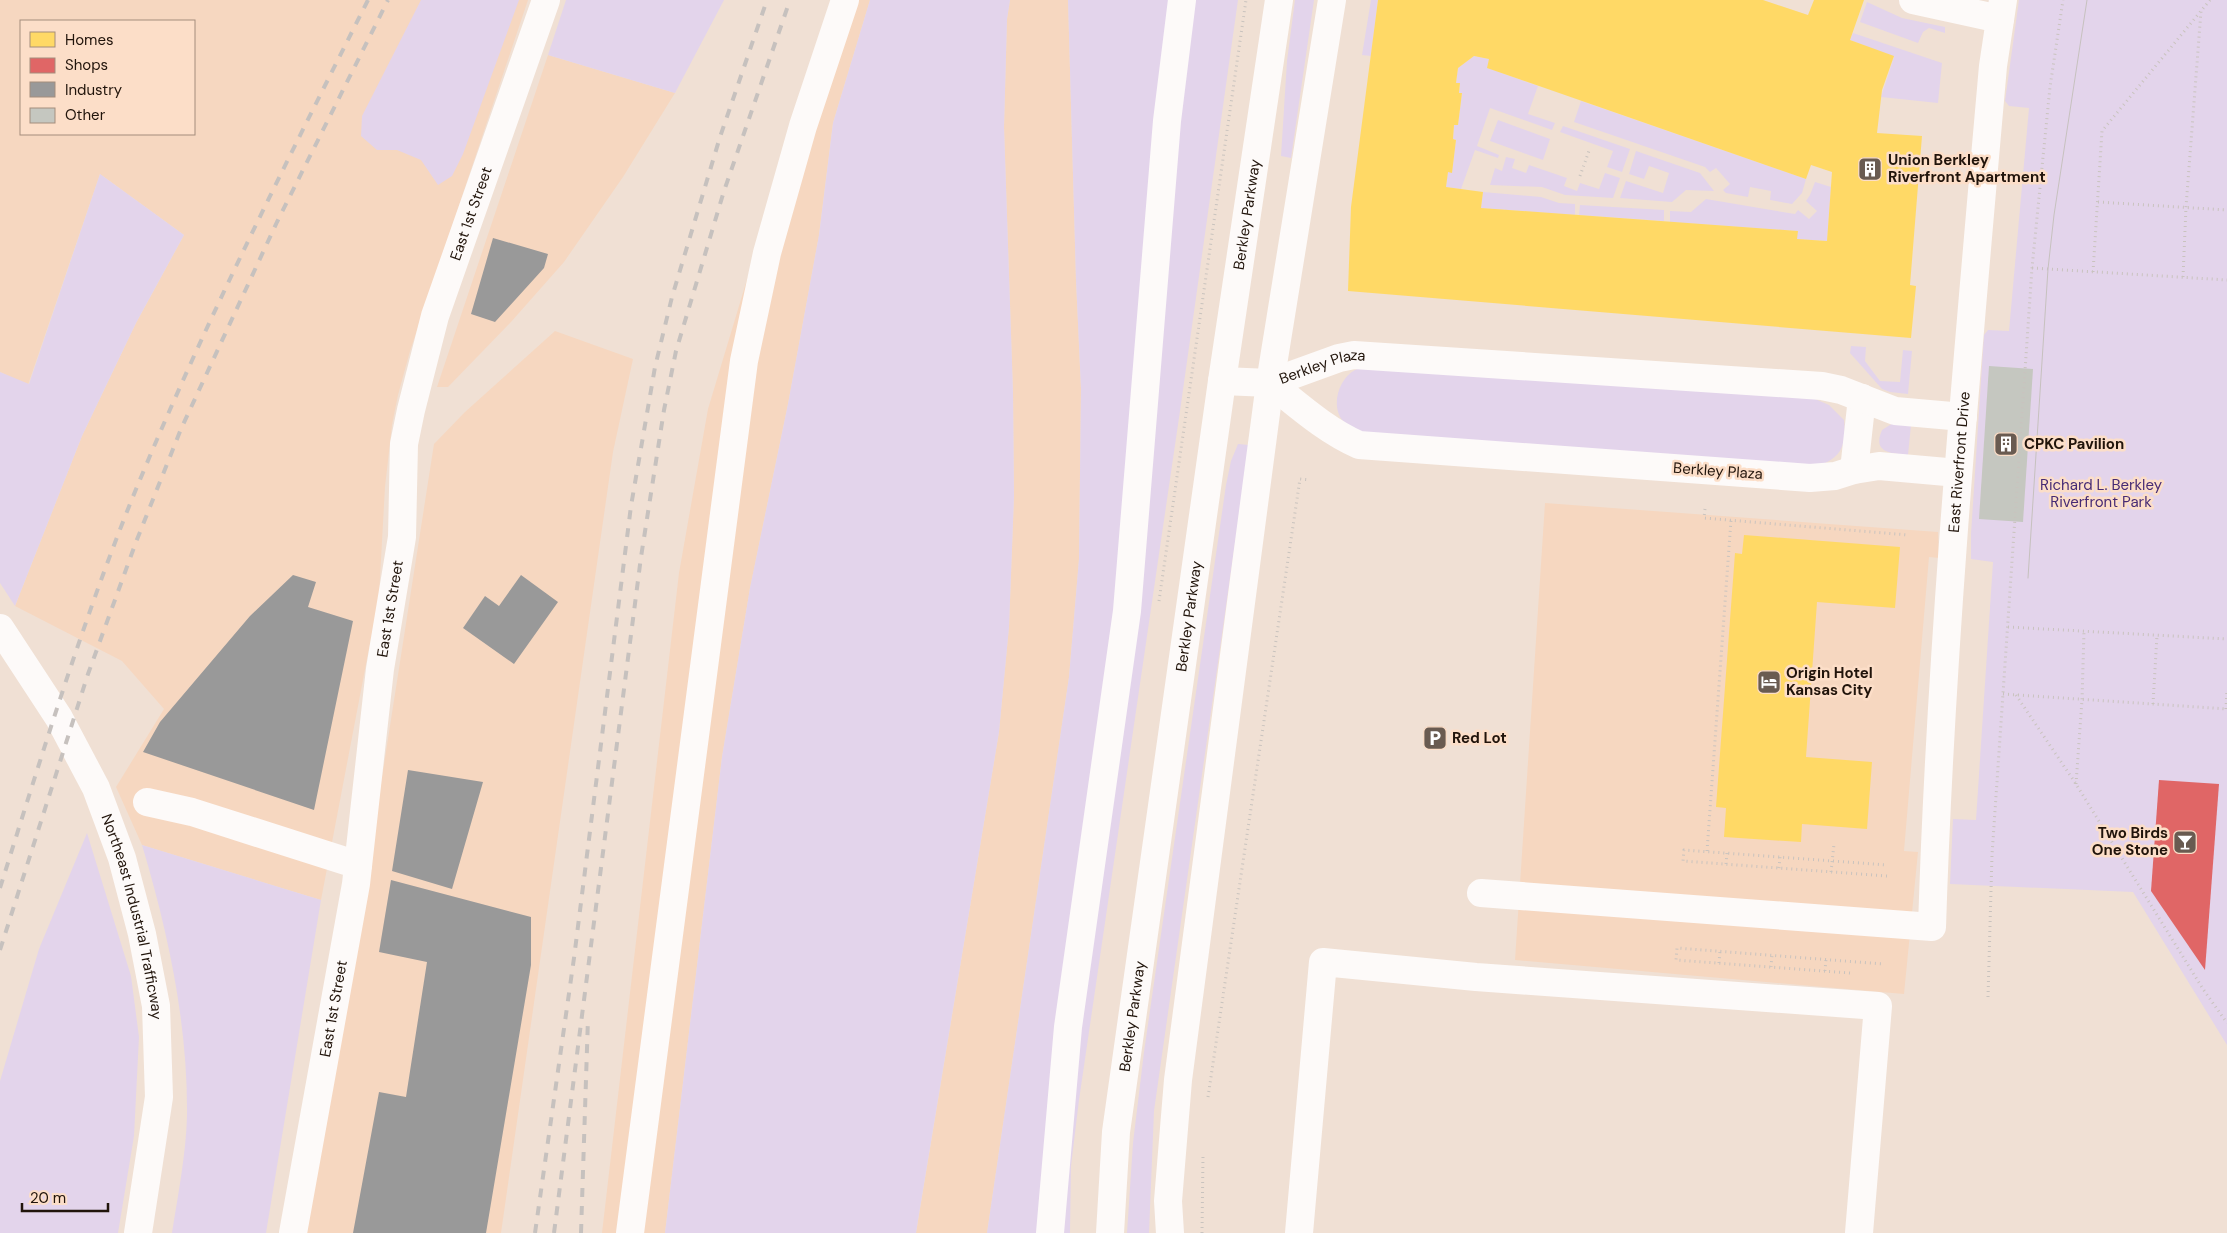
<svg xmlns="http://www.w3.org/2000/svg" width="2227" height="1233" font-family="'DM Sans',sans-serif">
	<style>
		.built { fill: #f6d7c0; fill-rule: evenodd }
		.green { fill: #e3d4eb }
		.homes { fill: #ffd966; fill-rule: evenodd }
		.shops { fill: #e06666 }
		.industry { fill: #999 }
		.building { fill: #c5c7c0 }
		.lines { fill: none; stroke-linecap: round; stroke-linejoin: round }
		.path { stroke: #c9c3be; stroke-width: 3; stroke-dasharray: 1 4; stroke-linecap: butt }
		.minor { stroke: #fdfaf9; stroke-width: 28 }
		.major { stroke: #fdfaf9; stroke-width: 28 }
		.tram { stroke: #c6c1be; stroke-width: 1 }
		.rail { stroke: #c6c1be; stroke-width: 4; stroke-dasharray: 9 9; stroke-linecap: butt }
		.labels { text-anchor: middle; stroke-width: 5; stroke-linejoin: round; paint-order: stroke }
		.poi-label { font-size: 15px; font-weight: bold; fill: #21140b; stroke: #fcdec8; text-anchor: start }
		.street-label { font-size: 15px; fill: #21140b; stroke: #fcdec8 }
		.park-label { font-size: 15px; fill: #472b74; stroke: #fcdec8 }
	</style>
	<rect width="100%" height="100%" fill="#f0e0d4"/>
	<!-- built -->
	<path class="built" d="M0,0H528L410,351L398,395L392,425L385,487L379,596L321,900L142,845L116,787L164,709L122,661L15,606L82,436L136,323L184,235L100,174L28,385L0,372ZM21,21H194V134H21Z
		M837,0H870L833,123L819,235L788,404L750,588L722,757L665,1233H602L679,573L708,409L770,203Z
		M1010,0H1068L1076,280L1081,389L1079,559L1069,677L987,1233H916L999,732L1009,627L1014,496L1013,393L1004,127L1007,19Z
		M548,55L675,93L623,177L564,262L511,322L448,387H437Z
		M555,331L633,359L613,452L501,1233H307L368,867L434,444L465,412Z
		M1545,503L1938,532L1939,558L1929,557L1904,851L1918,852L1904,994L1515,960Z"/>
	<!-- green -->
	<path class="green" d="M421,0H519L463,154L452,176L438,185L421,160L397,150H377L361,136L362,116Z
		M566,0H724L675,93L548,55Z
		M870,0H1010L1007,19L1004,127L1013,393L1014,496L1009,627L999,732L919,1214L916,1233H665L722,757L750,588L788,404L819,235L833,123Z
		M1068,0H1238L1180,411L1079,1100L1071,1166L1070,1233H987L1069,677L1079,559L1081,389L1076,280Z
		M1295,0H1314L1291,158L1281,156L1287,61Z
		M1371,0H1378L1371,56L1362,55Z
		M2019,0H2227V1045L2133,892L1950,884L1953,819L1976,820L1993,562L1971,559V534L1984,335L1988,330L2009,331L2029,108L2009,106L2005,101Z
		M1867,2L1902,18L1945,27V33L1929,28L1923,32L1918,43L1860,22Z
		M1853,33L1942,63L1938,103L1881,97L1894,57L1850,40Z
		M1474,56L1489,59L1488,68L1538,86L1528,114L1555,123L1552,130L1490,108L1477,146L1499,155L1498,158L1475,150L1461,189L1446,187L1448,172H1452L1456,140L1453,139L1454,125H1458L1462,94L1459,93L1460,83H1456L1458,68Z
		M1581,101L1806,179L1802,193L1792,204L1770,200L1771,191L1750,187L1748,197L1726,193L1723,190L1730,184L1716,168L1710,172L1705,167L1574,122Z
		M1498,120L1550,139L1543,160L1490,141Z
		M1563,126L1630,149L1622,172L1607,167L1613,151L1560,132Z
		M1636,151L1700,173L1714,191L1686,190L1672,202L1620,198L1626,181L1663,193L1669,173L1649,166L1644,179L1629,174Z
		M1506,157L1515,159L1512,168L1526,173L1529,165L1567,178L1564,186L1577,191L1580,183L1599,189L1605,173L1620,178L1613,198L1565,195L1542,187L1490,185L1495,168L1502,171Z
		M100,174L184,235L136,323L82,436L15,606L0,583V372L29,384Z
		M1815,182L1831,187L1827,241L1797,239V231L1670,222V211L1691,212L1706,199L1795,214L1798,210L1809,219L1817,211L1806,201L1810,195Z
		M1483,192L1541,197L1559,203L1575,204V215L1481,208Z
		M1580,205L1664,210V221L1579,215Z
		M1851,346L1866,347L1865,361L1880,381L1900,382L1903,350L1912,351L1908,394L1890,392L1882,389L1850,353Z
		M1370,366L1815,399L1829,405L1844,420C1847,447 1840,460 1814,467L1360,433C1355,430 1348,426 1344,422C1330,408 1338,379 1355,370C1359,368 1365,368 1370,366Z
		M1893,423L1911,425L1908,455C1891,453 1872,453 1882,430Z
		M1238,444L1249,445L1154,1111L1149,1233H1127L1133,1143L1144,1052L1226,485L1231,461Z
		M87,833L131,976L139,1037L134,1136L118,1233H0V1081L39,949Z
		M142,845L321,900L266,1233H172C178,1195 186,1154 187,1116C188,1024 168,932 142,845Z"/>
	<!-- homes -->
	<path class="homes" d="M1378,0H1763L1808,15L1814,0H1864L1850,40L1894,56L1882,90L1877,133L1922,136L1910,285L1916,286L1911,338L1348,291L1351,207ZM1474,56L1489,59L1487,68L1806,179L1811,165L1832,172L1827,241L1797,239L1798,231L1481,208L1483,192L1446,187L1448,172L1452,173L1456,140L1453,139L1454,125H1458L1462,93H1459L1460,83H1456L1458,68Z
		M1744,535L1900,547L1895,608L1817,602L1806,757L1872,762L1867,829L1802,824L1801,842L1724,837L1726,808L1716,807L1735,553L1742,554Z"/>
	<!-- shops -->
	<path class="shops" d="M2159,780L2219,784L2205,970L2151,891Z"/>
	<!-- industry -->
	<path class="industry" d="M493,238L548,254L544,268L495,322L471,314Z
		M293,575L316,582L308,607L353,621L314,810L143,752L160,722L250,616Z
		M521,575L558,602L514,664L463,628L485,596L499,606Z
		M408,770L483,782L452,889L392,871Z
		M391,880L531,917V965L486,1233H353L379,1092L406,1097L427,962L379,952Z"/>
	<!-- building -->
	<path class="building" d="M1989,366L2033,369L2023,522L1979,519Z"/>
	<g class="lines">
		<!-- path -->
		<path class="path" d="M1580,176L1590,148
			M2098,202L2227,210
			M2032,268L2227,280
			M2093,272L2102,131L2210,0
			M2183,277L2186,207L2201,11
			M1705,509L1704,518L1908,535
			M1159,601L1246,0
			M2008,627L2227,639
			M2003,694L2227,709
			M2016,695L2076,784L2203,989L2227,1023
			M2153,704L2157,635
			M2226,709L2227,689
			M2076,784L2082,700L2084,631
			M1707,851L1731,520
			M1726,864L1727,853
			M1779,868L1780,857
			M1831,872L1834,844
			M1887,876L1683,861L1684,850L1887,865
			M1719,963L1720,951
			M1771,967L1772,955
			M1825,971L1826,959
			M1850,973L1676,960L1677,948L1883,964
			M1988,997L1992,855L2032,268L2050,87L2063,0
			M1208,1097L1300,479L1310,480
			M1202,1233L1203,1155"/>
		<!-- minor -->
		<g class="minor">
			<path d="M1913,0L2000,19"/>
			<path d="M1222,381L1270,383"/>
			<path d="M1854,470L1862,398"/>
			<path id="s1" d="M1958,473L1879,466L1854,470L1835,476L1810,478L1359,445C1325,430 1298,405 1270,383L1339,358L1354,355L1822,386L1841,390L1895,411L1963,417"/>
			<path id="s2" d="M0,628L59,718L96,788L122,858L142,934L156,1006L159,1097L138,1233"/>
			<path d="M147,802L192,812L358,865"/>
			<path id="s3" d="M1481,893L1932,927C1941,639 1968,352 1993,66L2003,0"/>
			<path id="s4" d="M293,1233L356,884L380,669L402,537L404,444L411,410L435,316L546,0"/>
			<path d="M630,1233L744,361L767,253L803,126L845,0"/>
			<path d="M1050,1233L1068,1027L1127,611L1167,121L1182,0"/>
			<path d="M1299,1233L1323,962L1476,977L1878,1006L1859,1233"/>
		</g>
		<!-- major -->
		<g class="major">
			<path id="s5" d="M1110,1233L1116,1132L1222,381L1279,0"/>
			<path d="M1170,1233L1168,1201L1178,1080L1270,383L1332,0"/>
		</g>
		<!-- tram -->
		<path class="tram" d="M2028,578L2048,269L2054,215L2087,0"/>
		<!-- rail -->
		<path class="rail" d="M0,888C41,758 81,626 132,499C202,328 285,165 368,0
			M0,950L88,674L136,542L181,429L277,222L388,0
			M535,1233L574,958L631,506L655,367L672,297L720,137L767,0
			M554,1233L641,557L664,410L676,351L724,191L790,0
			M581,1233L588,1018"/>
	</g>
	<!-- icons -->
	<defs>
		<g id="building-square" transform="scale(1.25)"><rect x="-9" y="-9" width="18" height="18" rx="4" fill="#695b51" stroke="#fcdec8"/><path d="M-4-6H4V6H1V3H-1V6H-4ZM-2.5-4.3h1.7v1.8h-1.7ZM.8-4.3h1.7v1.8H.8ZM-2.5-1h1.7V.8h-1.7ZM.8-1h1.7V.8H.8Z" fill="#fff"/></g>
		<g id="hotel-square" transform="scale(1.25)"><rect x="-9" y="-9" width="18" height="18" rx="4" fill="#695b51" stroke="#fcdec8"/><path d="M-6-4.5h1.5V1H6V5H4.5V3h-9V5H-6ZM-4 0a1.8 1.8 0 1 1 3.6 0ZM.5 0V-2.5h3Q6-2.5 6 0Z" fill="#fff"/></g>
		<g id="parking-square" transform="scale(1.25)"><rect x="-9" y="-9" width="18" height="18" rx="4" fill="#695b51" stroke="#fcdec8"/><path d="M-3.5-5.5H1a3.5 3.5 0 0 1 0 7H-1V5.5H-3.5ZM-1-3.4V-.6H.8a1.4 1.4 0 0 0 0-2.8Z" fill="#fff"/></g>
		<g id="bar-square" transform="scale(1.25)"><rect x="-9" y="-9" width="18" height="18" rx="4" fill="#695b51" stroke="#fcdec8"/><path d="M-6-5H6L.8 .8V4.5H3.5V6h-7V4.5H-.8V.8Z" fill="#fff"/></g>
	</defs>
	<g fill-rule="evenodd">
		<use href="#building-square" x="1870" y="169"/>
		<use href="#building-square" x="2006" y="444"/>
		<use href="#hotel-square" x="1769" y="682"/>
		<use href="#parking-square" x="1435" y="738"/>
		<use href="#bar-square" x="2185" y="842"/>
	</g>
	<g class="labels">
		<!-- poi labels -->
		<g class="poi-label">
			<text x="1888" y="165">Union Berkley<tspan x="1888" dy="17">Riverfront Apartment</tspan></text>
			<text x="2024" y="449">CPKC Pavilion</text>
			<text x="1786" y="678">Origin Hotel<tspan x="1786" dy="17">Kansas City</tspan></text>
			<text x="1452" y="743">Red Lot</text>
			<text x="2168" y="838" text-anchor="end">Two Birds<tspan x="2168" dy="17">One Stone</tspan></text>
		</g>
		<!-- street labels -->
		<g class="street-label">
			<text dy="5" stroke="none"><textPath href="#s4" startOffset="1038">East 1st Street</textPath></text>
			<text dy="5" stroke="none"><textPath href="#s5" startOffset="1028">Berkley Parkway</textPath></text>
			<text dy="5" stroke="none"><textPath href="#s1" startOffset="766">Berkley Plaza</textPath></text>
			<text dy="5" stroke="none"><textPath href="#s3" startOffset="918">East Riverfront Drive</textPath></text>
			<text transform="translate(1718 471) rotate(4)" y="5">Berkley Plaza</text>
			<text dy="5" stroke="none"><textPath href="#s4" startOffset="632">East 1st Street</textPath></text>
			<text dy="5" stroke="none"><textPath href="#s5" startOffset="622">Berkley Parkway</textPath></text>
			<text dy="5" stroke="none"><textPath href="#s2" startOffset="321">Northeast Industrial Trafficway</textPath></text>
			<text dy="5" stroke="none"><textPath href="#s4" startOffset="228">East 1st Street</textPath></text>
			<text dy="5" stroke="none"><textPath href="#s5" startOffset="218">Berkley Parkway</textPath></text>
		</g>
		<!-- park labels -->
		<g class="park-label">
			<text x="2101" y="490">Richard L. Berkley<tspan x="2101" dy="17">Riverfront Park</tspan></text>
		</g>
	</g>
	<!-- legend -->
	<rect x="20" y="20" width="175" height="115" fill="#fcdec8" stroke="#a48d7c"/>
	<rect x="30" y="32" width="25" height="15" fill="#ffd966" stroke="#a48d7c"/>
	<text x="65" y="45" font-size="15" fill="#21140b">Homes</text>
	<rect x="30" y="58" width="25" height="15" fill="#e06666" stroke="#a48d7c"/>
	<text x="65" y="70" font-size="15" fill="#21140b">Shops</text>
	<rect x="30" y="82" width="25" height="15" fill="#999999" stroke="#a48d7c"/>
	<text x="65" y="95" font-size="15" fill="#21140b">Industry</text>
	<rect x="30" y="108" width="25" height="15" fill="#c5c7c0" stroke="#a48d7c"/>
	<text x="65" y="120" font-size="15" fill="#21140b">Other</text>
	<!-- scale -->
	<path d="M22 1203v8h86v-8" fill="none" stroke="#21140b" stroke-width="2.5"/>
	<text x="30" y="1203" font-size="15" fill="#21140b" stroke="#fcdec8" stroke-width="4" paint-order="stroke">20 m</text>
</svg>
